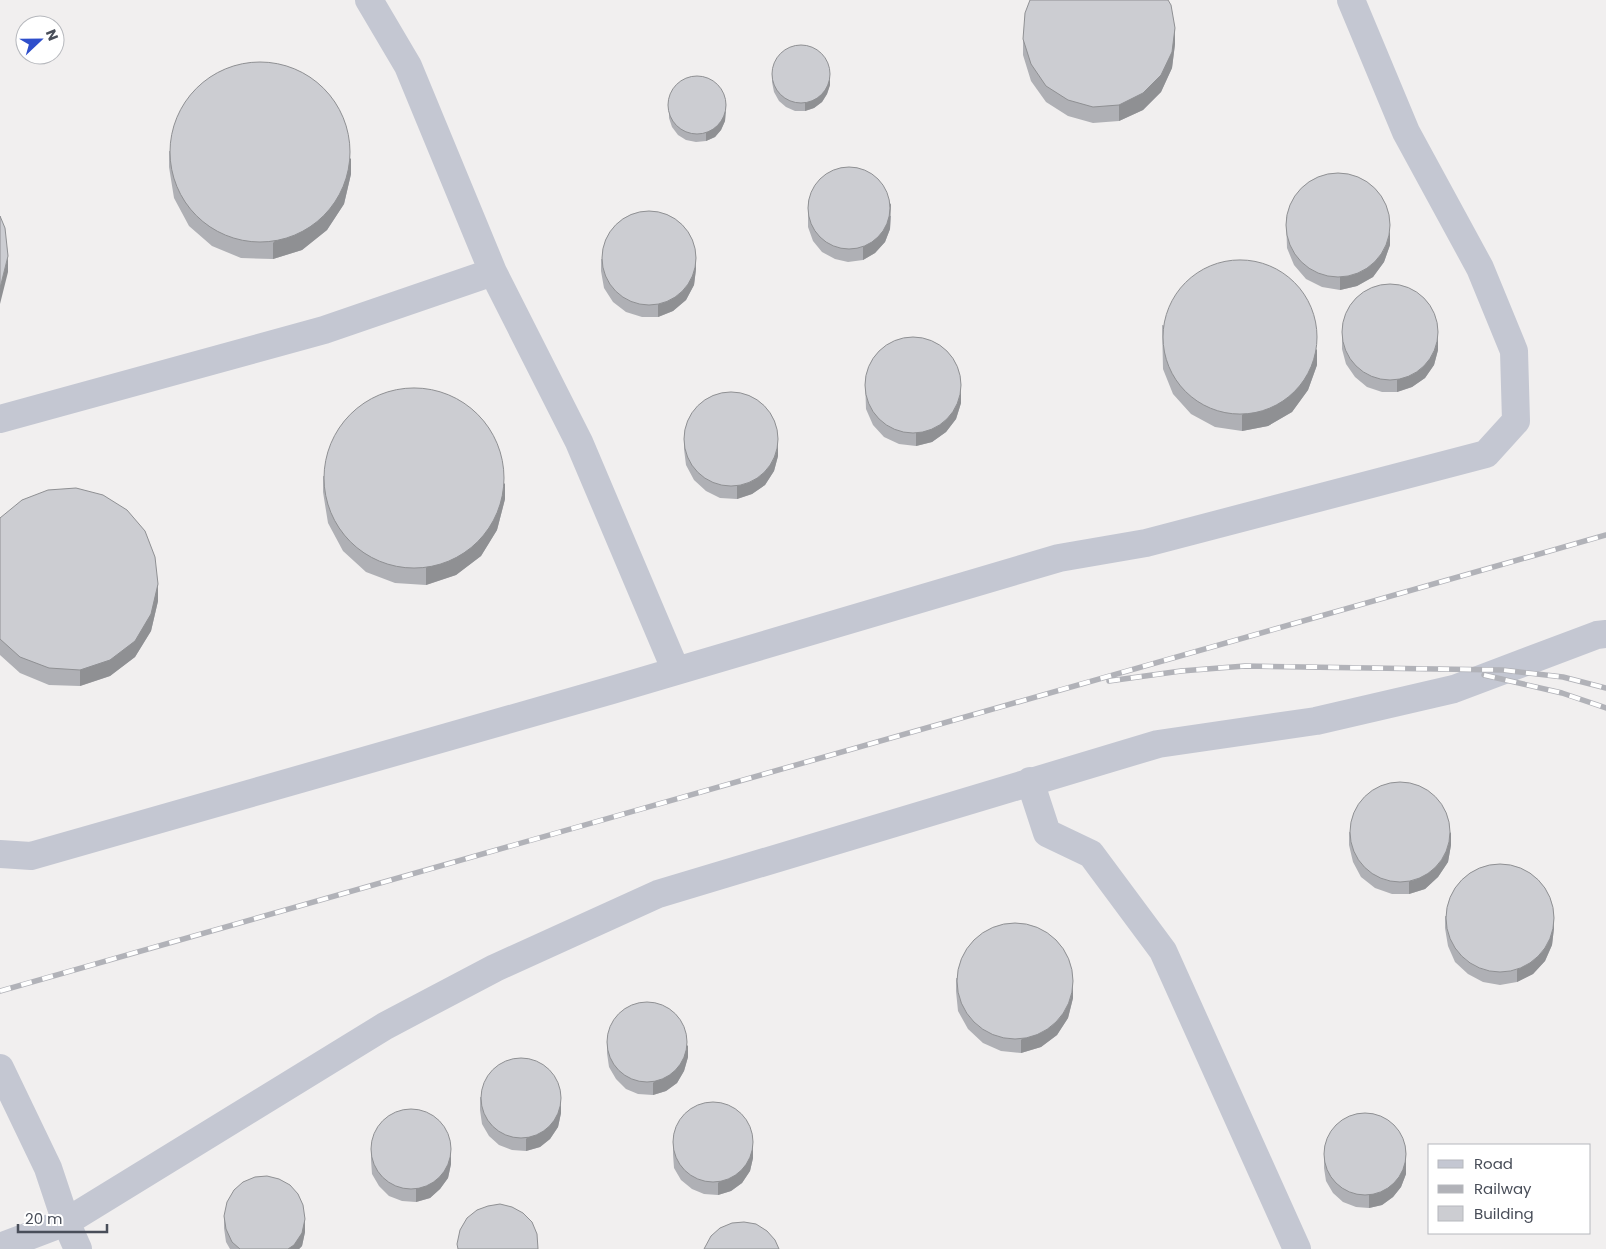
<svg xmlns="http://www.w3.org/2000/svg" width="1606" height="1249" font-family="Poppins,sans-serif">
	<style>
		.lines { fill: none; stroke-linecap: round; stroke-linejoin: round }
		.minor { stroke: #c4c7d2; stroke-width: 28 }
		.rail-casing { stroke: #b1b2b8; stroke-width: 5.5 }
		.rail { stroke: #fff; stroke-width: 4; stroke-dasharray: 11; stroke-linecap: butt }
		.wall { fill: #afb0b5 }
		.shaded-wall { fill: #8f9093 }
		.building { fill: #cccdd2; stroke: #8f9093 }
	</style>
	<rect width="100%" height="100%" fill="#f1efef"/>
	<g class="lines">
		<!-- minor -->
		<path class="minor" d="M369,0L408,66L493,272
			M0,419L324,330L493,272L579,442L676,671
			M1030,781L1047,833L1091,854L1163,951L1297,1249
			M0,854L31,856L612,690L1059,558L1146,543L1486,454L1516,421L1514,351L1480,268L1406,132L1351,0
			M0,1068L48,1168L66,1222L0,1247
			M78,1249L66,1222L385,1026L495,968L658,894L1158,744L1316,721L1454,689L1597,635L1606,634"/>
		<!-- rail casing -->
		<g class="rail-casing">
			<path id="rail" d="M1484,675L1562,693L1606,708
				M1109,681L1181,671L1245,666L1503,670L1563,677L1606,688
				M0,991L1606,535"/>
		</g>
		<!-- rail -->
		<use href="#rail" class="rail"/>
	</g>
	<!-- wall -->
	<path class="wall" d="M1023,39L1175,44L1172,68L1161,92L1143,110L1119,121L1093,123L1068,116L1046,102L1031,81L1023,55Z
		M772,74L830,85L827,94L822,102L814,108L805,111H795L786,107L779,101L774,92L772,82Z
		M669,99L726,112L725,121L721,130L715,137L706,141L696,142L686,140L678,135L672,127L669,118Z
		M169,151L351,174L344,204L327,230L302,250L273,259L241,258L212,246L189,226L174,198L169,167Z
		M808,201L891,216L890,229L885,242L875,253L863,260L848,262L835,259L822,252L813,241L808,227Z
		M1286,217L1390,245L1384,262L1373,277L1357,286L1340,290L1322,287L1306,279L1294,265L1287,248Z
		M601,259L696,269L694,285L686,300L673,311L658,317H642L626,312L613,302L604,288L601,271Z
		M1162,325L1317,365L1308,390L1292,412L1268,426L1242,431L1215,427L1191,414L1173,394L1163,369Z
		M1342,337L1438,350L1434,365L1425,378L1412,387L1397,392H1382L1367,387L1355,377L1346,364L1342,349Z
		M865,380L961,403L956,419L946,432L932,442L916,446L899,444L884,437L873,425L866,409Z
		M684,437L778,456L774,471L765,485L752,494L737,499L720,498L706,491L694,480L686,465L684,449Z
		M323,476L505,499L497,530L481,556L456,575L426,585L395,583L366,572L343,551L328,523L323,492Z
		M0,518L158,601L151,631L135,657L110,676L80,686L49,685L20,673L0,655Z
		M1349,832L1451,845L1448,862L1438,877L1425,889L1409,894H1392L1375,888L1361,877L1353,862L1349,845Z
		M1445,916L1554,928L1552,945L1545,961L1533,974L1517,982L1500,985L1483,982L1468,974L1455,962L1448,946L1445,928Z
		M956,978L1073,998L1068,1018L1057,1035L1041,1047L1021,1053L1001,1051L983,1043L968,1029L958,1011L956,991Z
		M607,1041L688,1057L684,1071L677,1083L666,1091L653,1095L638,1094L626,1089L616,1079L609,1067L607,1053Z
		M480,1097L561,1113L558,1127L550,1139L540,1147L526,1151L512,1150L499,1145L489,1136L482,1124L480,1110Z
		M673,1141L753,1158L750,1171L742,1183L731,1191L718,1195L704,1194L692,1189L681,1180L674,1168L673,1154Z
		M371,1148L451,1164L448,1178L440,1189L430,1198L416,1202L402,1201L389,1196L379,1186L372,1174L371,1160Z
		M1324,1156L1406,1174L1401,1187L1393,1197L1382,1205L1369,1208L1356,1207L1343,1202L1333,1193L1326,1181L1324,1168Z
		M224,1216L305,1232L302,1246L299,1249H230L226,1242L224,1228Z"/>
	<!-- shaded-wall -->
	<path class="shaded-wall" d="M1175,28V44L1172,68L1161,92L1143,110L1119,121V105Z
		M830,77V85L827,94L822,102L814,108L805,111V102Z
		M726,103L725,121L721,130L715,137L706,141V133Z
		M351,158V174L344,204L327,230L302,250L273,259V243Z
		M891,203L890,229L885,242L875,253L863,260V247Z
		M1390,232V245L1384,262L1373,277L1357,286L1340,290V277Z
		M8,256V272L0,304V288Z
		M696,256V269L694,285L686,300L673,311L658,317V304Z
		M1438,337V350L1434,365L1425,378L1412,387L1397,392V380Z
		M1317,349V365L1308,390L1292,412L1268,426L1242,431V415Z
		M961,390V403L956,419L946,432L932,442L916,446V433Z
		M778,443V456L774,471L765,485L752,494L737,499V486Z
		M505,483V499L497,530L481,556L456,575L426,585V568Z
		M158,584V601L151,631L135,657L110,676L80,686V670Z
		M1451,832V845L1448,862L1438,877L1425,889L1409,894V882Z
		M1554,915V928L1552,945L1545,961L1533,974L1517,982V969Z
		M1073,986V998L1068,1018L1057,1035L1041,1047L1021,1053V1040Z
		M688,1045V1057L684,1071L677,1083L666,1091L653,1095V1083Z
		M561,1101V1113L558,1127L550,1139L540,1147L526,1151V1139Z
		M753,1145V1158L750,1171L742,1183L731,1191L718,1195V1183Z
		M1406,1148V1174L1401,1187L1393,1197L1382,1205L1369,1208V1195Z
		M451,1152V1164L448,1178L440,1189L430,1198L416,1202V1189Z
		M305,1219V1232L302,1246L299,1249H288Z"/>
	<!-- building -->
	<path class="building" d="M1030,0H1168L1171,5L1175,28L1172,52L1161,75L1143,93L1119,105L1093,107L1068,100L1046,86L1031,64L1023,39L1025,13Z
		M772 74a29 29 0 1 1 58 0a29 29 0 1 1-58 0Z
		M170 152a90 90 0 1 1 180 0a90 90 0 1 1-180 0Z
		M668 105a29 29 0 1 1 58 0a29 29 0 1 1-58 0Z
		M808 208a41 41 0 1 1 82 0a41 41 0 1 1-82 0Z
		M1286 225a52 52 0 1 1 104 0a52 52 0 1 1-104 0Z
		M602 258a47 47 0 1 1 94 0a47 47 0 1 1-94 0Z
		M0,216L5,228L8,256L0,288Z
		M1163 337a77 77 0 1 1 154 0a77 77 0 1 1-154 0Z
		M1342 332a48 48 0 1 1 96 0a48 48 0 1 1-96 0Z
		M865 385a48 48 0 1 1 96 0a48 48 0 1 1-96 0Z
		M324 478a90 90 0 1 1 180 0a90 90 0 1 1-180 0Z
		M684 439a47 47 0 1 1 94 0a47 47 0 1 1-94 0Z
		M76,488L103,495L127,510L145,531L155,557L158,584L151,614L135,641L110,660L80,670L49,668L20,657L0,639V518L22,500L48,490Z
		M1350 832a50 50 0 1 1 100 0a50 50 0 1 1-100 0Z
		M1446 918a54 54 0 1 1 108 0a54 54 0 1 1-108 0Z
		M957 981a58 58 0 1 1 116 0a58 58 0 1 1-116 0Z
		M607 1042a40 40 0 1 1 80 0a40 40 0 1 1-80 0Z
		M481 1098a40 40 0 1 1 80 0a40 40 0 1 1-80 0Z
		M673 1142a40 40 0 1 1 80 0a40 40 0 1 1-80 0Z
		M371 1149a40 40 0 1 1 80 0a40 40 0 1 1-80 0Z
		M1324 1154a41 41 0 1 1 82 0a41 41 0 1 1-82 0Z
		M267,1176L279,1179L290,1185L298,1194L303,1205L305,1219L302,1233L294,1245L288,1249H240L232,1242L226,1229L224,1216L227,1202L234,1190L243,1182L255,1177Z
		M500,1204L512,1207L523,1213L532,1222L537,1234L538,1249H458L457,1244L460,1230L467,1218L477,1210L488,1206Z
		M744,1222L756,1224L767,1231L775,1240L779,1249H704L711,1236L720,1228L732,1223Z"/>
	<!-- legend -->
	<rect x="1428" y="1144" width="162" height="90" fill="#ffffff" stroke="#b6b8bd"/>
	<rect x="1438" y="1160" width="25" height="8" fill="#c4c7d2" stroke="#b6b8bd"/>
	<text x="1474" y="1169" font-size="15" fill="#494e59">Road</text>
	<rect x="1438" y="1185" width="25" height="8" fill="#b1b2b8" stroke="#b6b8bd"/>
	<text x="1474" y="1194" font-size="15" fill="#494e59">Railway</text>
	<rect x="1438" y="1206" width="25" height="15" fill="#cccdd2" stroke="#b6b8bd"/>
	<text x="1474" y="1219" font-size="15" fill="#494e59">Building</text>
	<!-- north arrow -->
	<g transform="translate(40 40) rotate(68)"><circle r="24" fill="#ffffff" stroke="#b6b8bd"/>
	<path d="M0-4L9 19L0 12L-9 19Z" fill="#2e4ecb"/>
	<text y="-8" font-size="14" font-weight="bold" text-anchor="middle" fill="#494e59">N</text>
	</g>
	<!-- scale -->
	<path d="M18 1224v8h89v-8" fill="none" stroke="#494e59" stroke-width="2.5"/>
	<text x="25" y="1224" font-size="15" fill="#494e59" stroke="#ffffff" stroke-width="4" paint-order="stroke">20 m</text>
</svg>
